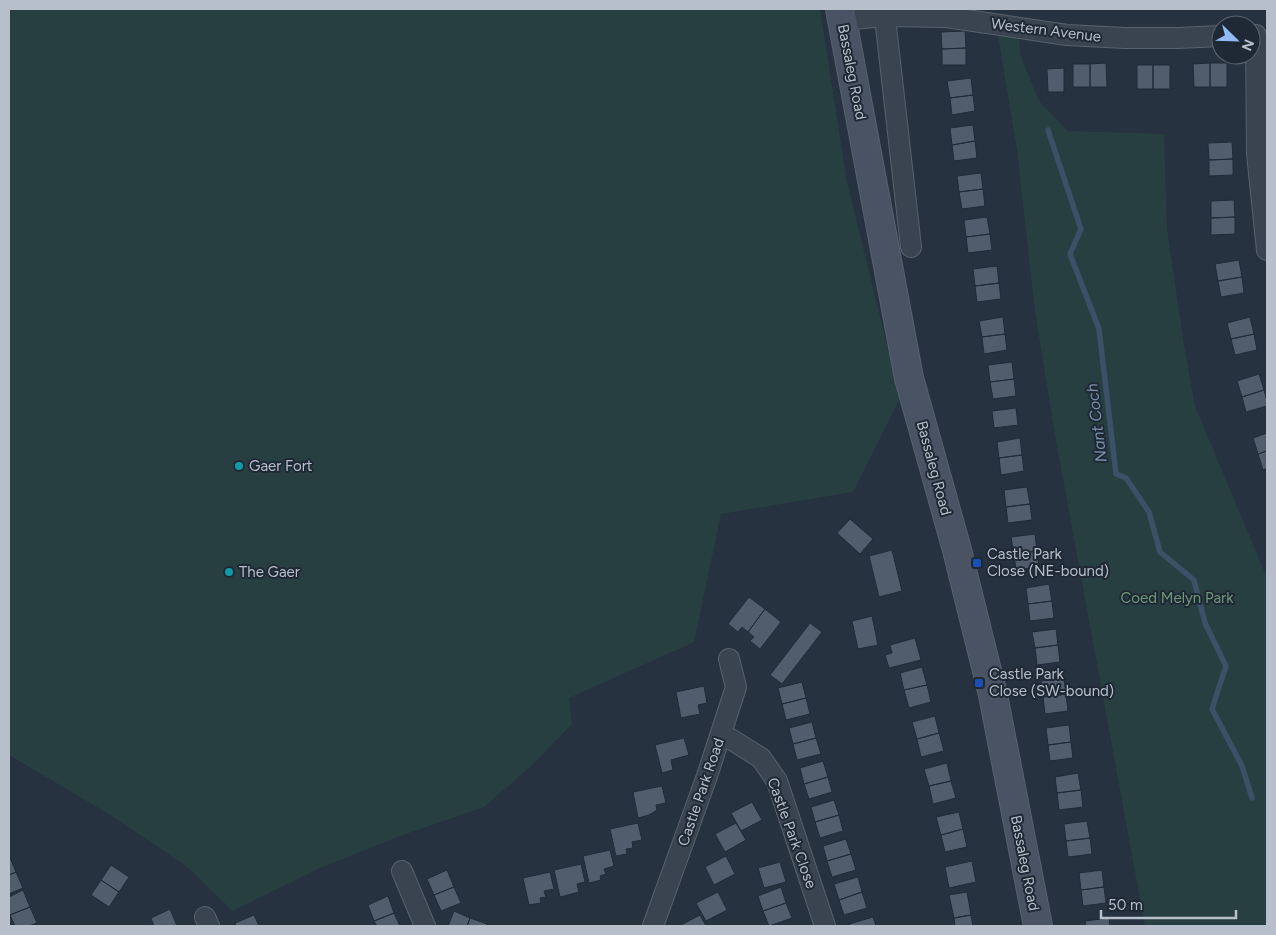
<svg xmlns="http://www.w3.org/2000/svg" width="1276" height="935" font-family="Figtree,sans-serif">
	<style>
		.green { fill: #283f41 }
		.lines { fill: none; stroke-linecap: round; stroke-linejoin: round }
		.stream { stroke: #3c5168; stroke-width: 5.5 }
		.building { fill: #515d6d; stroke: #212b37 }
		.street-casing { stroke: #58626d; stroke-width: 22 }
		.secondary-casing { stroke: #58626d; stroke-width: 30 }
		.street { stroke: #3a4450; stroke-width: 20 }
		.secondary { stroke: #495363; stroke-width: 28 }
		.culture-dot { fill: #0f9aa8; stroke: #1f2935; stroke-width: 2 }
		.transit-dot { fill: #1a4fb4; stroke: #1f2935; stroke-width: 2 }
		.labels { text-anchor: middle; stroke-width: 4; stroke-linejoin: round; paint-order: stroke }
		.street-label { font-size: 15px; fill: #b7bfca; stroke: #1f2935 }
		.poi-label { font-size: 15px; fill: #b7bfca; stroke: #1f2935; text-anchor: start }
		.park-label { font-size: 15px; fill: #6f9a77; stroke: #1f2935 }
		.water-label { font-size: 16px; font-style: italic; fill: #7891ac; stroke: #1f2935 }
	</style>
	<rect width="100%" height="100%" fill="#263240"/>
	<!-- green -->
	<path class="green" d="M9,9H820L847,182L900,398L853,492L721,514L694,642L569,698L572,724L530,767L484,807L400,836L320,868L233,911L186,866L112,816L9,755Z
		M996,24L1018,27L1020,54L1039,101L1068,131L1164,134L1167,229L1184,345L1195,406L1267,578V926H1145L1055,435L1035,311L1017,150Z"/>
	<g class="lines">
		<!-- stream -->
		<path class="stream" d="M1048,130L1081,229L1070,254L1099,329L1116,474L1126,478L1149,512L1160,552L1194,580L1205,623L1226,666L1212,709L1242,766L1252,798"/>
	</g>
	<!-- building -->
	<path class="building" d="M965,31L966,48L942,49L941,32Z
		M966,48V65H942V49Z
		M1106,63L1107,87H1090V64Z
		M1210,63H1227V87H1210Z
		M1210,63V87H1194L1193,64Z
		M1073,64H1090V87H1073Z
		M1137,65H1153V89H1137Z
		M1153,65H1170V89H1153Z
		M1064,68V92H1048L1047,69Z
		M971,78L973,95L950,98L947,81Z
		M973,95L975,111L952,115L950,98Z
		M973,125L975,141L952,145L950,128Z
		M975,141L977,158L954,161L952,145Z
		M1232,142L1233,159L1209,160L1208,143Z
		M1233,159V175L1209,176V160Z
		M981,173L983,189L959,192L957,176Z
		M983,189L985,206L962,209L959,192Z
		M1234,200L1235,217L1211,218V201Z
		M987,217L990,234L966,237L964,220Z
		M1235,217V234L1211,235V218Z
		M990,234L992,250L968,253L966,237Z
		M1239,260L1242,277L1218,281L1215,264Z
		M997,266L999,283L975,286L973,269Z
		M1242,277L1244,293L1221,297L1218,281Z
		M999,283L1001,299L977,302L975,286Z
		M1003,317L1005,334L982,337L979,321Z
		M1250,317L1254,334L1231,339L1227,323Z
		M1005,334L1007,350L984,354L982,337Z
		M1254,334L1257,350L1235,355L1231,339Z
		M1012,362L1014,379L990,382L988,365Z
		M1259,374L1264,390L1242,397L1237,381Z
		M1014,379L1016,396L993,399L990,382Z
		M1264,390L1267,401V406L1246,412L1242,397Z
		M1016,408L1018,425L994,428L992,411Z
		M1267,433V451L1258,454L1253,438Z
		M1020,438L1022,455L999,458L997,442Z
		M1267,451V468L1263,470L1258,454Z
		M1022,455L1024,471L1001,475L999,458Z
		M1027,487L1030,504L1006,507L1004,490Z
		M1030,504L1032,520L1008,523L1006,507Z
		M850,519L873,539L860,554L837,533Z
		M1035,534L1037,551L1014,554L1011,537Z
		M892,550L902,591L879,597L869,556Z
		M1037,551L1039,567L1016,570L1014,554Z
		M1049,584L1052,601L1028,604L1026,588Z
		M749,597L765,609L748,632L742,627L738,632L728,624Z
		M1052,601L1054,618L1030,621L1028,604Z
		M765,609L781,622L760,649L750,641L754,637L748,632Z
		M872,616L878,645L858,649L852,621Z
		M810,623L822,632L782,684L770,675Z
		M1056,629L1058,645L1035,648L1032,632Z
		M915,638L921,660L889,668L885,655L892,653L890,645Z
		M1058,645L1060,662L1037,665L1035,648Z
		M922,667L927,685L904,690L900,673Z
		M1064,678L1066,694L1043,697L1041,681Z
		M802,682L806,698L782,704L778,688Z
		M927,685L931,702L909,708L904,690Z
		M704,686L707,703L698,705L700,714L681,718L676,692Z
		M1066,694L1068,711L1045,714L1043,697Z
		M806,698L810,714L786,720L782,704Z
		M935,716L939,733L917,739L912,722Z
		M812,722L816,738L793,744L789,728Z
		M1069,725L1071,742L1048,745L1046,728Z
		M939,733L944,751L921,757L917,739Z
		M684,738L689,755L671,760L673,770L662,773L655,745Z
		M816,738L821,754L797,760L793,744Z
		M1071,742L1073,758L1050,761L1048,745Z
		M823,761L828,777L804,784L800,768Z
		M947,763L951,781L929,786L924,769Z
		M1078,773L1081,790L1057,793L1055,777Z
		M828,777L832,792L809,799L804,784Z
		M951,781L956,798L933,804L929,786Z
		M662,786L666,803L656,805L657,810L649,815L638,818L633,792Z
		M1081,790L1083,807L1059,810L1057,793Z
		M834,800L839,815L815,822L811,807Z
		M752,802L762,820L741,831L731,813Z
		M959,812L963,829L941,835L936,817Z
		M839,815L843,831L820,838L815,822Z
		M1087,821L1090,838L1066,841L1064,824Z
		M638,823L642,840L632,842L633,848L626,849L627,854L616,856L610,829Z
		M736,823L746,840L725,852L715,834Z
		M963,829L967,847L945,852L941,835Z
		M1090,838L1092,854L1068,857L1066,841Z
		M846,839L851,854L827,861L823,846Z
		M610,850L614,866L604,869L606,874L600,876L601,880L589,883L583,856Z
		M851,854L856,870L832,877L827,861Z
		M9,855L16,872L9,875Z
		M726,856L735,874L714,885L705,867Z
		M972,861L976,882L949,888L945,867Z
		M780,862L786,882L764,888L758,868Z
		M581,864L585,882L577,884L579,892L560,897L554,870Z
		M111,865L129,877L119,892L101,880Z
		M447,870L454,887L434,895L427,879Z
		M1102,870L1104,887L1081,890L1079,873Z
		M16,872L23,888L9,894V875Z
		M550,872L554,889L544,891L546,897L540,898L541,903L529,905L523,878Z
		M858,877L862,892L839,900L834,884Z
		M101,880L119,892L109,907L91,895Z
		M454,887L461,903L441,911L434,895Z
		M781,887L786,903L763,911L758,896Z
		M1104,887L1106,903L1083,906L1081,890Z
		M23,890L30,907L10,915L9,912V897Z
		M718,892L727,910L706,921L696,903Z
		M862,892L867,908L844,915L839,900Z
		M967,892L971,915L954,918L949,895Z
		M388,896L394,913L374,921L368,905Z
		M786,903L792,918L769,926L763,911Z
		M30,907L37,923L29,926H15L10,915Z
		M170,909L177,926H154L151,918Z
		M454,911L470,918L467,926H448Z
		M394,913L400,926H377L374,921Z
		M254,915L259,926H236L235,923Z
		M700,915L706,926H679Z
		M971,915L973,926H955L954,918Z
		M873,917L876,926H850L849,924Z
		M470,918L487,924L486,926H467Z
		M1109,918L1110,926H1086L1085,921Z"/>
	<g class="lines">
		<!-- street casing -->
		<g class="street-casing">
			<path id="street" d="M884,9L911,247
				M842,20L884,16L946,17L1067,35L1125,38H1177L1221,36
				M1256,35L1257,154L1267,250
				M721,733L761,758L777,781L825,926
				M402,871L425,926
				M205,917L209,926
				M653,926L707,776L736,687L729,659"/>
		</g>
		<!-- secondary casing -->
		<g class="secondary-casing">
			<path id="secondary" d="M840,9L909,378L957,550L993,695L1038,926"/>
		</g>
		<!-- street -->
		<use href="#street" class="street"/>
		<!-- secondary -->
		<use href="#secondary" class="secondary"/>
	</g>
	<!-- markers -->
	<g class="culture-dot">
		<circle cx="239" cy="466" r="5"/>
		<circle cx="229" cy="572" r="5"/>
	</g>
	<g class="transit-dot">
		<rect x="972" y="558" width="10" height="10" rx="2.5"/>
		<rect x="974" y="678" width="10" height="10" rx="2.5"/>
	</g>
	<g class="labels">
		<!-- street labels -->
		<g class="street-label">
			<text transform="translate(1046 30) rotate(7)" y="5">Western Avenue</text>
			<text transform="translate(852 72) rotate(79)" y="5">Bassaleg Road</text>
			<text transform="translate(934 468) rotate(75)" y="5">Bassaleg Road</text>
			<text transform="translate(701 792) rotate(-71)" y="5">Castle Park Road</text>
			<text transform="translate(792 833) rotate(70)" y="5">Castle Park Close</text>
			<text transform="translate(1025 863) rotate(79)" y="5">Bassaleg Road</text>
		</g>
		<!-- poi labels -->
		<g class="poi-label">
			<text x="249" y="471">Gaer Fort</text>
			<text x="987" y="559">Castle Park<tspan x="987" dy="17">Close (NE-bound)</tspan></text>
			<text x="239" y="577">The Gaer</text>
			<text x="989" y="679">Castle Park<tspan x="989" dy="17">Close (SW-bound)</tspan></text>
		</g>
		<!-- park labels -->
		<g class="park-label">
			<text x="1177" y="603">Coed Melyn Park</text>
		</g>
		<!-- water labels -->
		<g class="water-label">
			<text transform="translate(1096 423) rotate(-97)" y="6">Nant Coch</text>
		</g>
	</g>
	<!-- border -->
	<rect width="1276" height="935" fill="none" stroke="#b7bfca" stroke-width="20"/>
	<!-- north arrow -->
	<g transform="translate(1236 40) rotate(113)"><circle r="24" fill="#1f2935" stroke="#5c6571"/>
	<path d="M0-4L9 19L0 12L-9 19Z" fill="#91bbf5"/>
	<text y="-8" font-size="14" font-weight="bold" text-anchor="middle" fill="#b7bfca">N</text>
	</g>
	<!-- scale -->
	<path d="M1101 910v8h135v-8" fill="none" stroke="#b7bfca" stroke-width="2.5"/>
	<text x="1108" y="910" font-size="15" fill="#b7bfca" stroke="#1f2935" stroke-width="4" paint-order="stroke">50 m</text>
</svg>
